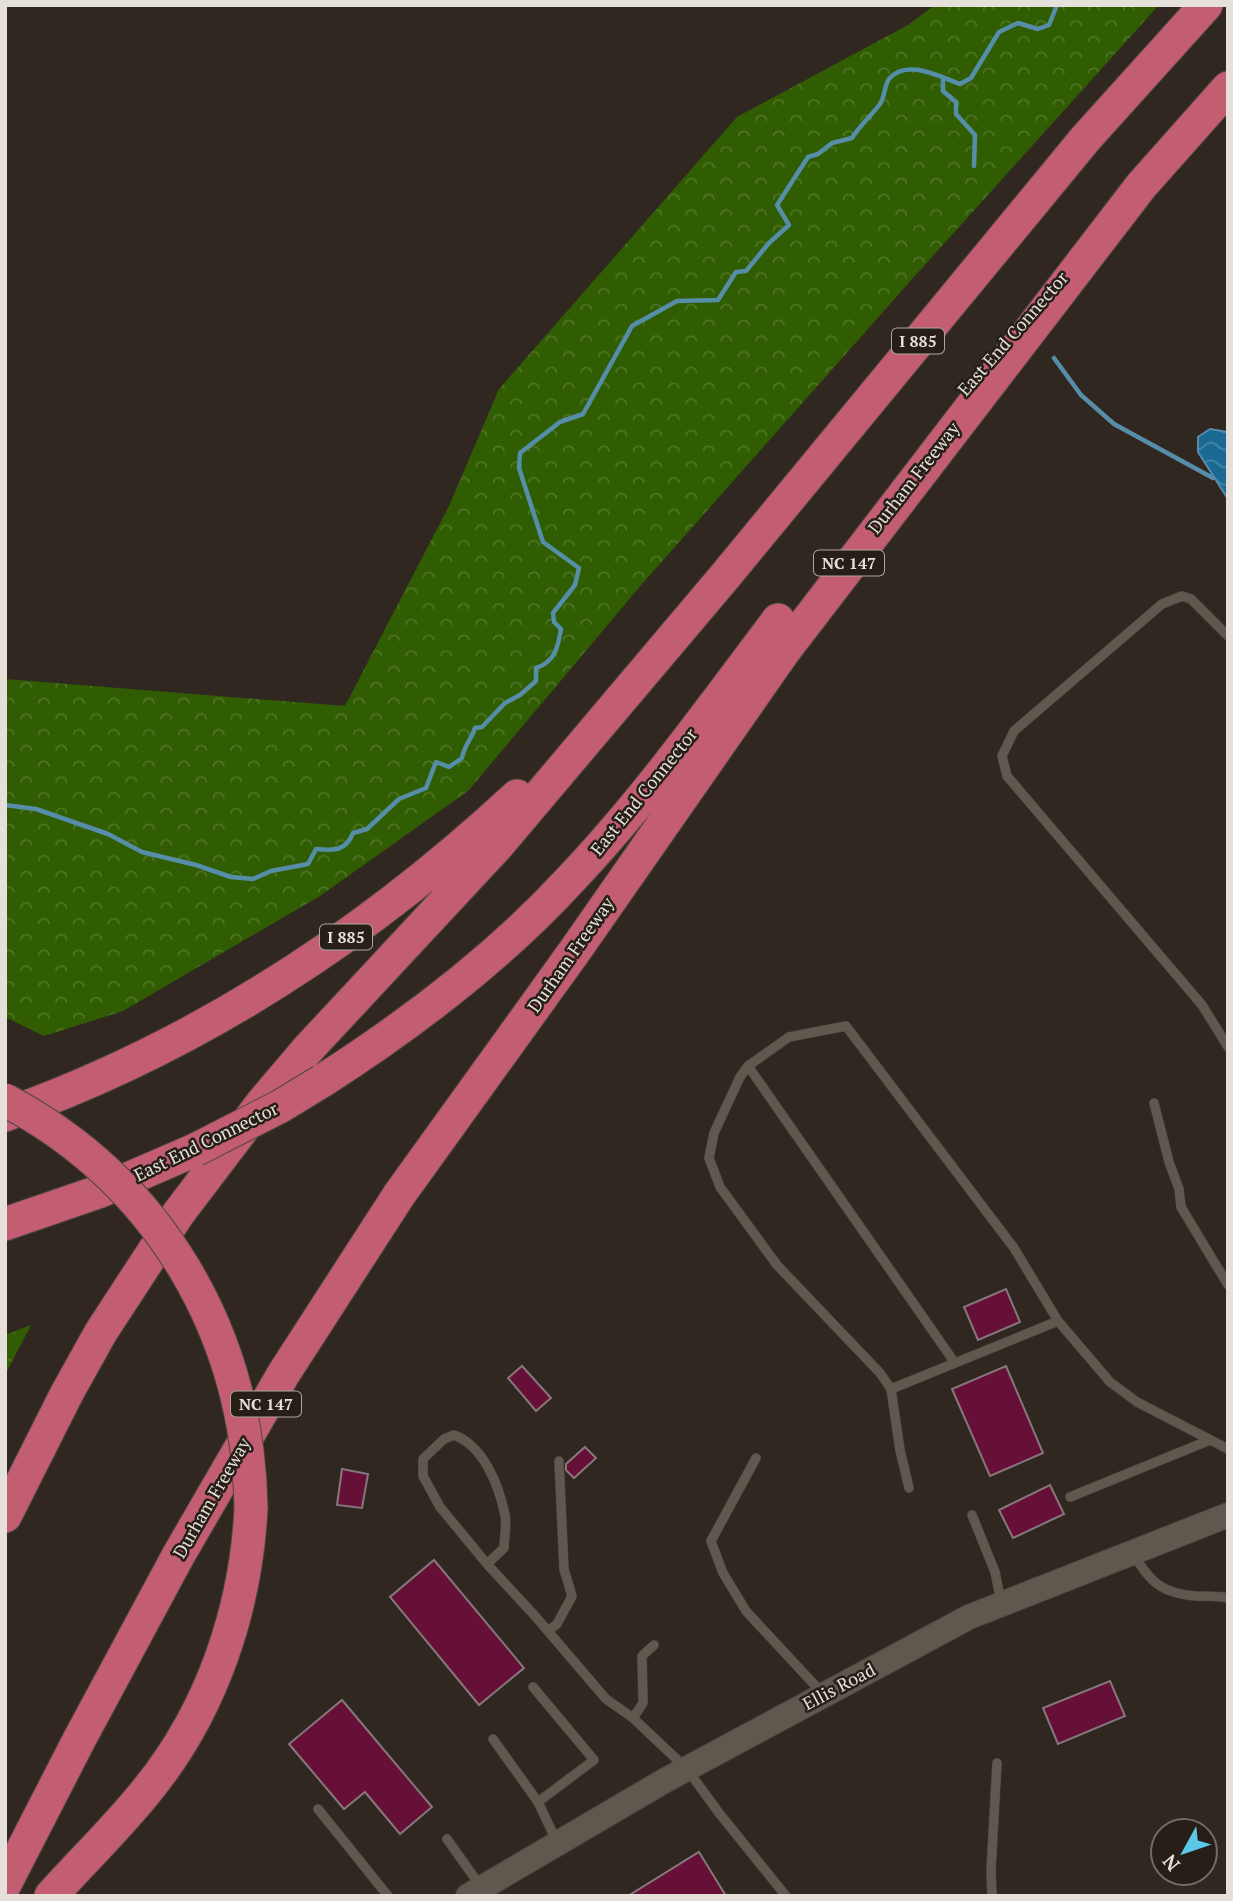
<svg xmlns="http://www.w3.org/2000/svg" width="1233" height="1901" font-family="'PT Serif',serif">
	<style>
		.forest { fill: url(#forest-crowns) }
		.water { fill: url(#water-waves); stroke: #568da8; stroke-width: 2 }
		.lines { fill: none; stroke-linecap: round; stroke-linejoin: round }
		.stream { stroke: #568da8; stroke-width: 4.5 }
		.building { fill: #661038; stroke: #85777b; stroke-width: 2 }
		.service-casing { stroke: #4e4640; stroke-width: 10 }
		.secondary-casing { stroke: #4e4640; stroke-width: 26 }
		.motorway-casing { stroke: #4e4640; stroke-width: 35 }
		.service { stroke: #60574e; stroke-width: 9 }
		.secondary { stroke: #60574e; stroke-width: 24 }
		.motorway { stroke: #c25d72; stroke-width: 33 }
		.motorway-bridge-casing { stroke: #4e4640; stroke-width: 35; stroke-linecap: butt }
		.motorway-bridge { stroke: #c25d72; stroke-width: 33 }
		.labels { text-anchor: middle; stroke-width: 5; stroke-linejoin: round; paint-order: stroke }
		.shield { fill: #261e17; stroke: #aca6a0; stroke-width: 2 }
		.shield-label { font-size: 16px; font-weight: bold; fill: #e6e0db }
		.street-label { font-size: 18px; fill: #e6e0db; stroke: #261e17 }
	</style>
	<defs>
		<pattern id="forest-crowns" width="20" height="18" patternUnits="userSpaceOnUse" patternTransform="scale(1.75)"><rect width="20" height="18" fill="#305d02"/><path d="M2 6a3 3 0 1 1 6 0M12 15a3 3 0 1 1 6 0" fill="none" stroke="#4e7426"/></pattern>
		<pattern id="water-waves" width="16" height="10" patternUnits="userSpaceOnUse" patternTransform="scale(1.75)"><rect width="16" height="10" fill="#196992"/><path d="M0 5q4-4 8 0t8 0" fill="none" stroke="#4685a6"/></pattern>
	</defs>
	<rect width="100%" height="100%" fill="#302820"/>
	<!-- forest -->
	<path class="forest" d="M935,5H1159L913,278L642,584L468,791L320,896L123,1011L44,1036L5,1017V679L345,706L449,506L499,389L737,117L908,25Z
		M31,1325L5,1375V1335Z"/>
	<!-- water -->
	<path class="water" d="M1210,429L1228,432V499L1198,452V437Z"/>
	<g class="lines">
		<!-- stream -->
		<path class="stream" d="M943,79V91L956,102V114L975,135L974,166
			M1054,358L1081,395L1114,424L1213,478
			M5,805L36,809L108,834L142,852L196,865L231,877L253,879L271,871L308,864L316,849C334,851 346,851 353,833L367,829L399,799L426,788L436,762L449,767L462,758C464,746 471,740 475,728L482,727L505,703L520,695L536,681V668C555,662 558,647 561,629L554,622L553,613L575,585L579,568L543,542L519,468L520,453L560,422L583,414L632,326L677,301L718,300L736,272L746,271L769,243L789,225L777,205L808,157L818,154L832,143L852,138C860,125 871,116 880,104C885,97 884,86 889,79C906,58 940,77 960,84L971,78L999,32L1018,23L1038,29L1049,25L1057,5"/>
	</g>
	<!-- building -->
	<path class="building" d="M1006,1289L1020,1322L978,1340L964,1307Z
		M522,1366L551,1398L536,1411L508,1378Z
		M1006,1366L1043,1453L990,1476L952,1389Z
		M585,1447L596,1458L574,1478L566,1470V1464Z
		M342,1469L368,1474L362,1508L337,1505Z
		M1050,1485L1064,1514L1013,1538L999,1510Z
		M434,1560L524,1668L479,1705L390,1597Z
		M1110,1681L1125,1716L1058,1744L1043,1708Z
		M342,1700L432,1807L400,1834L365,1792L344,1809L289,1744Z
		M699,1852L726,1896H628Z"/>
	<g class="lines">
		<!-- service casing -->
		<g class="service-casing">
			<path id="service" d="M1228,636L1191,599L1182,596L1162,604L1014,731L1002,756L1007,776L1202,1005L1228,1047
				M748,1066L955,1363
				M1154,1103L1169,1162L1179,1189L1181,1207L1228,1285
				M891,1389L1058,1321
				M756,1458L711,1541L723,1573L746,1611L823,1694
				M909,1488L900,1450L891,1389L880,1373L777,1265L720,1187L709,1158L714,1133L740,1077L748,1066L789,1037L846,1026L1014,1248L1058,1321L1110,1382L1137,1402L1228,1449
				M1070,1497L1210,1440
				M972,1515L995,1572L1001,1602
				M1133,1554C1150,1581 1160,1593 1195,1596C1206,1597 1216,1595 1228,1598
				M487,1564L504,1548C504,1538 507,1525 505,1515C499,1486 484,1446 454,1435L444,1439L423,1459V1476L440,1507L487,1564L535,1616L606,1699L633,1718L687,1769L719,1813L786,1896
				M548,1631L557,1624L572,1596L564,1569L559,1461
				M533,1687L594,1760L538,1802L557,1842
				M633,1718L643,1703L642,1656L654,1645
				M493,1739L538,1802
				M318,1809L388,1896
				M447,1839L481,1887
				M992,1896L991,1870L997,1763"/>
		</g>
		<!-- secondary casing -->
		<g class="secondary-casing">
			<path id="secondary" d="M468,1896L664,1781L969,1617L1228,1515"/>
		</g>
		<!-- motorway casing -->
		<g class="motorway-casing">
			<path id="motorway" d="M322,1081C411,1024 497,959 569,881C646,800 711,709 778,620
				M5,1115C199,1046 367,935 517,796
				M5,1224L98,1192L195,1150
				M5,1516L67,1393L101,1332L178,1214L263,1102L308,1049L497,846L726,575L1086,138L1206,5
				M5,1884L79,1740L178,1556L284,1373L399,1195L574,952L784,651L1141,186L1228,88
				M51,1896C83,1860 118,1827 148,1789C212,1710 246,1609 251,1508"/>
		</g>
		<!-- service -->
		<use href="#service" class="service"/>
		<!-- secondary -->
		<use href="#secondary" class="secondary"/>
		<!-- motorway -->
		<use href="#motorway" class="motorway"/>
		<!-- motorway-bridge casing -->
		<g class="motorway-bridge-casing">
			<path id="motorway-bridge" d="M5,1100C160,1182 248,1334 251,1508
				M195,1150L281,1106L322,1081"/>
		</g>
		<!-- motorway-bridge -->
		<use href="#motorway-bridge" class="motorway-bridge"/>
	</g>
	<g class="labels">
		<!-- shield labels -->
		<g class="shield">
			<rect x="892" y="328.5" width="52" height="25" rx="5"/>
			<rect x="814" y="550.5" width="70" height="25" rx="5"/>
			<rect x="320" y="924.5" width="52" height="25" rx="5"/>
			<rect x="231" y="1391.5" width="70" height="25" rx="5"/>
		</g>
		<g class="shield-label">
			<text x="918" y="347">I 885</text>
			<text x="849" y="569">NC 147</text>
			<text x="346" y="943">I 885</text>
			<text x="266" y="1410">NC 147</text>
		</g>
		<!-- street labels -->
		<g class="street-label">
			<text transform="translate(1013 334) rotate(-49)" y="6">East End Connector</text>
			<text transform="translate(914 478) rotate(-52)" y="6">Durham Freeway</text>
			<text transform="translate(644 792) rotate(-51)" y="6">East End Connector</text>
			<text transform="translate(571 955) rotate(-55)" y="6">Durham Freeway</text>
			<text transform="translate(206 1142) rotate(-26)" y="6">East End Connector</text>
			<text transform="translate(212 1498) rotate(-60)" y="6">Durham Freeway</text>
			<text transform="translate(839 1687) rotate(-28)" y="6">Ellis Road</text>
		</g>
	</g>
	<!-- border -->
	<rect width="1233" height="1901" fill="none" stroke="#e6e0db" stroke-width="14"/>
	<!-- north arrow -->
	<g transform="translate(1184 1852) rotate(230)"><circle r="33" fill="#261e17" stroke="#736c65" stroke-width="2"/>
	<path d="M0-5L12 26L0 18L-12 26Z" fill="#5ac8e6"/>
	<text y="-10" font-size="19" font-weight="bold" text-anchor="middle" fill="#e6e0db">N</text>
	</g>
</svg>
